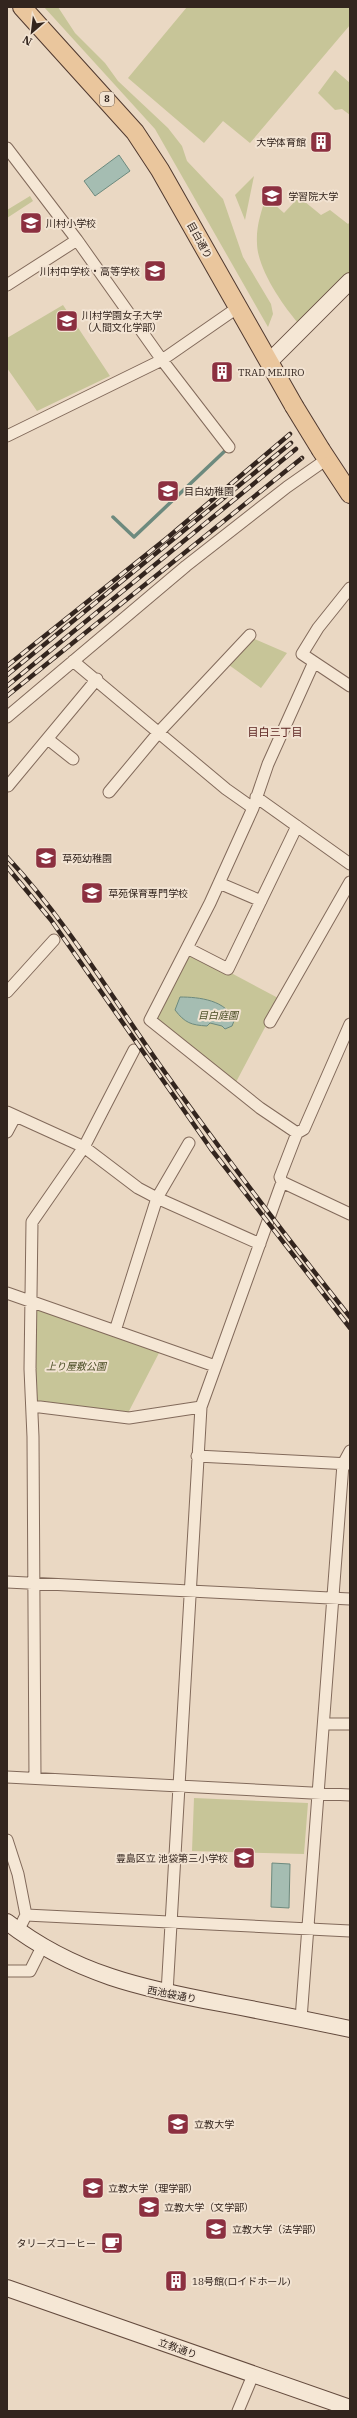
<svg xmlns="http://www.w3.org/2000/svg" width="357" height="2418" font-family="'IBM Plex Serif','Noto Sans JP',serif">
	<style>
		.green { fill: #c7c598 }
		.water { fill: #a5bdb2; stroke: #6d8a7e }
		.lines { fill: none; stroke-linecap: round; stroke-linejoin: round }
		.stream { stroke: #6d8a7e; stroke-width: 3.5 }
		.street-casing { stroke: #826a5b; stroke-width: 13 }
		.secondary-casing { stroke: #644b3e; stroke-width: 18 }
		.primary-casing { stroke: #50392f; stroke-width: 20 }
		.street { stroke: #f5e7d5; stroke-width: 11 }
		.secondary { stroke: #f5e7d5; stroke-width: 16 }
		.primary { stroke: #eac69d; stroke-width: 18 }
		.rail-casing { stroke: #33251e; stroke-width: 4.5 }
		.rail { stroke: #f2e3d2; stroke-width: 3; stroke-dasharray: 9; stroke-linecap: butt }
		.primary-bridge-casing { stroke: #50392f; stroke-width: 20; stroke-linecap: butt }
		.primary-bridge { stroke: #eac69d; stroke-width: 18 }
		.labels { text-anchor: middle; stroke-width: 4; stroke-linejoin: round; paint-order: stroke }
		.shield { fill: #f2e3d2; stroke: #6c5e54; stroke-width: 1 }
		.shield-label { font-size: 9px; font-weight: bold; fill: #33251e }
		.poi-label { font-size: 10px; fill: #33251e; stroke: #f2e3d2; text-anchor: start }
		.street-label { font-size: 10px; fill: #33251e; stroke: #f2e3d2 }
		.park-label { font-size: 10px; font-style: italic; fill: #4b4e26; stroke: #f2e3d2 }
		.neighbourhood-label { font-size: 11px; fill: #5c2421; stroke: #f2e3d2 }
	</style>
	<rect width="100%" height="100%" fill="#ead8c3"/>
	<!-- green -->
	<path class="green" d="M44,7H58L75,33L105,63L118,81L168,128L182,146L187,161L223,199L243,257L271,304L273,314L268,327L155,129Z
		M187,7H350V25L250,143L223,121L204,143L128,78Z
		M335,70L350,83V115L342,109L335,110L318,93Z
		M254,176L245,220L235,195Z
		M30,196L33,201L7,218V210Z
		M266,197L284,213L299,197L321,215L330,210L348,224L350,222V272L299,324C283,306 257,268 257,243C256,227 261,212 266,197Z
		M63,305L110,376L37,411L7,368V338Z
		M252,638L287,653L261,688L229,665Z
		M188,950L280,999L235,1084L152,1018Z
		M33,1307L160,1351L128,1413L35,1402Z
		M194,1798L308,1803L304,1854L192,1851Z"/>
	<!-- water -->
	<path class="water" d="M119,155L130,171L95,196L84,181Z
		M180,997C199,997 227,1000 234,1021L232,1026L225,1029L222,1026L210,1023L207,1026C191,1025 185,1023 175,1010Z
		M272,1863L290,1864L289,1908L271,1907Z"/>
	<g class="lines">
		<!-- stream -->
		<path class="stream" d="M113,517L134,537L228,448"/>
		<!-- street casing -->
		<g class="street-casing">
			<path id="street" d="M7,148L77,240L162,360L229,447
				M7,285L77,240
				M7,436L162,360L237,308
				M350,588L318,628L302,654L350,686
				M73,661L226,789L253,808
				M7,717L186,566L287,487L327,459
				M49,740L73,759
				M7,785L8,786L97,679
				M109,792L159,732L250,635
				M256,797L350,864
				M219,883L261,901
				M187,948L228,969L297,826
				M7,992L54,940
				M270,1022L350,882
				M7,1112L84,1147L138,1188L157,1198L260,1244
				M7,1132L15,1117
				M297,1133L260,1108L150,1020L210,903L253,808L268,764L314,662
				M282,1182L350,1214
				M7,1293L215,1366
				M115,1331L157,1198L189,1143
				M32,1406L129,1418L201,1407
				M197,1456L350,1464
				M7,1582L350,1599
				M324,1724H350
				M7,1777L350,1795
				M35,1778L33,1437L30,1369L32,1222L84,1147L134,1050
				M7,1840L18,1874L26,1915L18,1931
				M26,1915L350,1931
				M7,1971H30L42,1947
				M167,1993L201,1407L282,1182L280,1177L297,1133L304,1129L350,1024
				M301,2019L343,1464L350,1451
				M238,2411L253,2375"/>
		</g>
		<!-- secondary casing -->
		<g class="secondary-casing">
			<path id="secondary" d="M269,362L350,281
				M7,1922C74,1974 144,1989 225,2004C267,2012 308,2020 350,2029
				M7,2288L350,2408"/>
		</g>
		<!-- primary casing -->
		<g class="primary-casing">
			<path id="primary" d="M22,7L135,132L160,170L294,406
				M321,450L350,494"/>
		</g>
		<!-- street -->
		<use href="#street" class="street"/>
		<!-- secondary -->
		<use href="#secondary" class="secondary"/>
		<!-- primary -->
		<use href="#primary" class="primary"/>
		<!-- rail casing -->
		<g class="rail-casing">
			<path id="rail" d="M7,666L167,538L290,434
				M7,675L291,443
				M7,686L296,449
				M7,696L302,458
				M7,857C65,919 110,994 159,1064C220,1150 284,1234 350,1317
				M7,867L51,920L211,1149L350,1328"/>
		</g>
		<!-- rail -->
		<use href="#rail" class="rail"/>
		<!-- primary-bridge casing -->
		<g class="primary-bridge-casing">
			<path id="primary-bridge" d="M294,406L321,450"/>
		</g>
		<!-- primary-bridge -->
		<use href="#primary-bridge" class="primary-bridge"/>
	</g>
	<!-- icons -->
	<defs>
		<g id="building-square" transform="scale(1.15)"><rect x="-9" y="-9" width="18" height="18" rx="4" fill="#8c3040" stroke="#f2e3d2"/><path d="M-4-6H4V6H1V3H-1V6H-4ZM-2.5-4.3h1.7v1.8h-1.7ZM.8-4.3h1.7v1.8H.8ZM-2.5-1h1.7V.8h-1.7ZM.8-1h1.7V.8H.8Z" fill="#fff"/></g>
		<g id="university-square" transform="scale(1.15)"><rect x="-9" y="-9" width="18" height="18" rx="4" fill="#8c3040" stroke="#f2e3d2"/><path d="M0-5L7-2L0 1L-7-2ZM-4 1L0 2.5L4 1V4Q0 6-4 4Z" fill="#fff"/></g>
		<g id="school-square" transform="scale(1.15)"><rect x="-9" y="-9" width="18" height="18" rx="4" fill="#8c3040" stroke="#f2e3d2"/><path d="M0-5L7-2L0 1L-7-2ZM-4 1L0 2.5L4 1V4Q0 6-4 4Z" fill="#fff"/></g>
		<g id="cafe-square" transform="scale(1.15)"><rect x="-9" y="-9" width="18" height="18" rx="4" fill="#8c3040" stroke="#f2e3d2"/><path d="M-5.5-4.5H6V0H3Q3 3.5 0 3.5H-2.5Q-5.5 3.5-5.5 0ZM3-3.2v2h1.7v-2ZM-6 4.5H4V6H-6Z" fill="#fff"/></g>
	</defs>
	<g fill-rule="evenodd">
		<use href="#building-square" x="321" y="142"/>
		<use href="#university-square" x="272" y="196"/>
		<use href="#school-square" x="31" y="223"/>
		<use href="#school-square" x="155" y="271"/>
		<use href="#university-square" x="67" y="321"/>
		<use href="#building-square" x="222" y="372"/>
		<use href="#school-square" x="168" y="491"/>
		<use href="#school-square" x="46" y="858"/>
		<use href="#school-square" x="92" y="893"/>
		<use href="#school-square" x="244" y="1858"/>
		<use href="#university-square" x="178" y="2124"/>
		<use href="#university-square" x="93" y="2188"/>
		<use href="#university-square" x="149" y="2207"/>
		<use href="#university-square" x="216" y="2229"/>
		<use href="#cafe-square" x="112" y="2243"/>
		<use href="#building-square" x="176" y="2281"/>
	</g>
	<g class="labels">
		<!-- shield labels -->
		<rect class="shield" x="100" y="92" width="14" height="14" rx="3"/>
		<g class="shield-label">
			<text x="107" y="102">8</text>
		</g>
		<!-- poi labels -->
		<g class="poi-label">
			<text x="306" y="146" text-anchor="end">大学体育館</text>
			<text x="288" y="200">学習院大学</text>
			<text x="46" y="227">川村小学校</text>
			<text x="140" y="275" text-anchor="end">川村中学校・高等学校</text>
			<text x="82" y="319">川村学園女子大学<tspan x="82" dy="12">（人間文化学部）</tspan></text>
			<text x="238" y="376">TRAD MEJIRO</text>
			<text x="184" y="495">目白幼稚園</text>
			<text x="62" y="862">草苑幼稚園</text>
			<text x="108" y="897">草苑保育専門学校</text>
			<text x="228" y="1862" text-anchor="end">豊島区立 池袋第三小学校</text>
			<text x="194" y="2128">立教大学</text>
			<text x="108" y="2192">立教大学（理学部）</text>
			<text x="164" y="2211">立教大学（文学部）</text>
			<text x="232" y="2233">立教大学（法学部）</text>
			<text x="96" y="2247" text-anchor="end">タリーズコーヒー</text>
			<text x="192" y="2285">18号館(ロイドホール)</text>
		</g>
		<!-- street labels -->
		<g class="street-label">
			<text transform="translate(200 240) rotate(61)" y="4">目白通り</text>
			<text transform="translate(172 1994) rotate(11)" y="4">西池袋通り</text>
			<text transform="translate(178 2348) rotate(20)" y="4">立教通り</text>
		</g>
		<!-- park labels -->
		<g class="park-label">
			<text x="218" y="1019">目白庭園</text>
			<text x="76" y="1370">上り屋敷公園</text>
		</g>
		<!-- neighbourhood labels -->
		<g class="neighbourhood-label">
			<text x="275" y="736">目白三丁目</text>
		</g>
	</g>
	<!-- border -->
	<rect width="357" height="2418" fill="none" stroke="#33251e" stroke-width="16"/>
	<!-- north arrow -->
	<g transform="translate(32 32) rotate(208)" stroke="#f2e3d2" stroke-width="3" paint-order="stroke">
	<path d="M0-3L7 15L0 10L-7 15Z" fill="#33251e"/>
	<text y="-6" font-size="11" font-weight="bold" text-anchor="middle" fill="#33251e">N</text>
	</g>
</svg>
